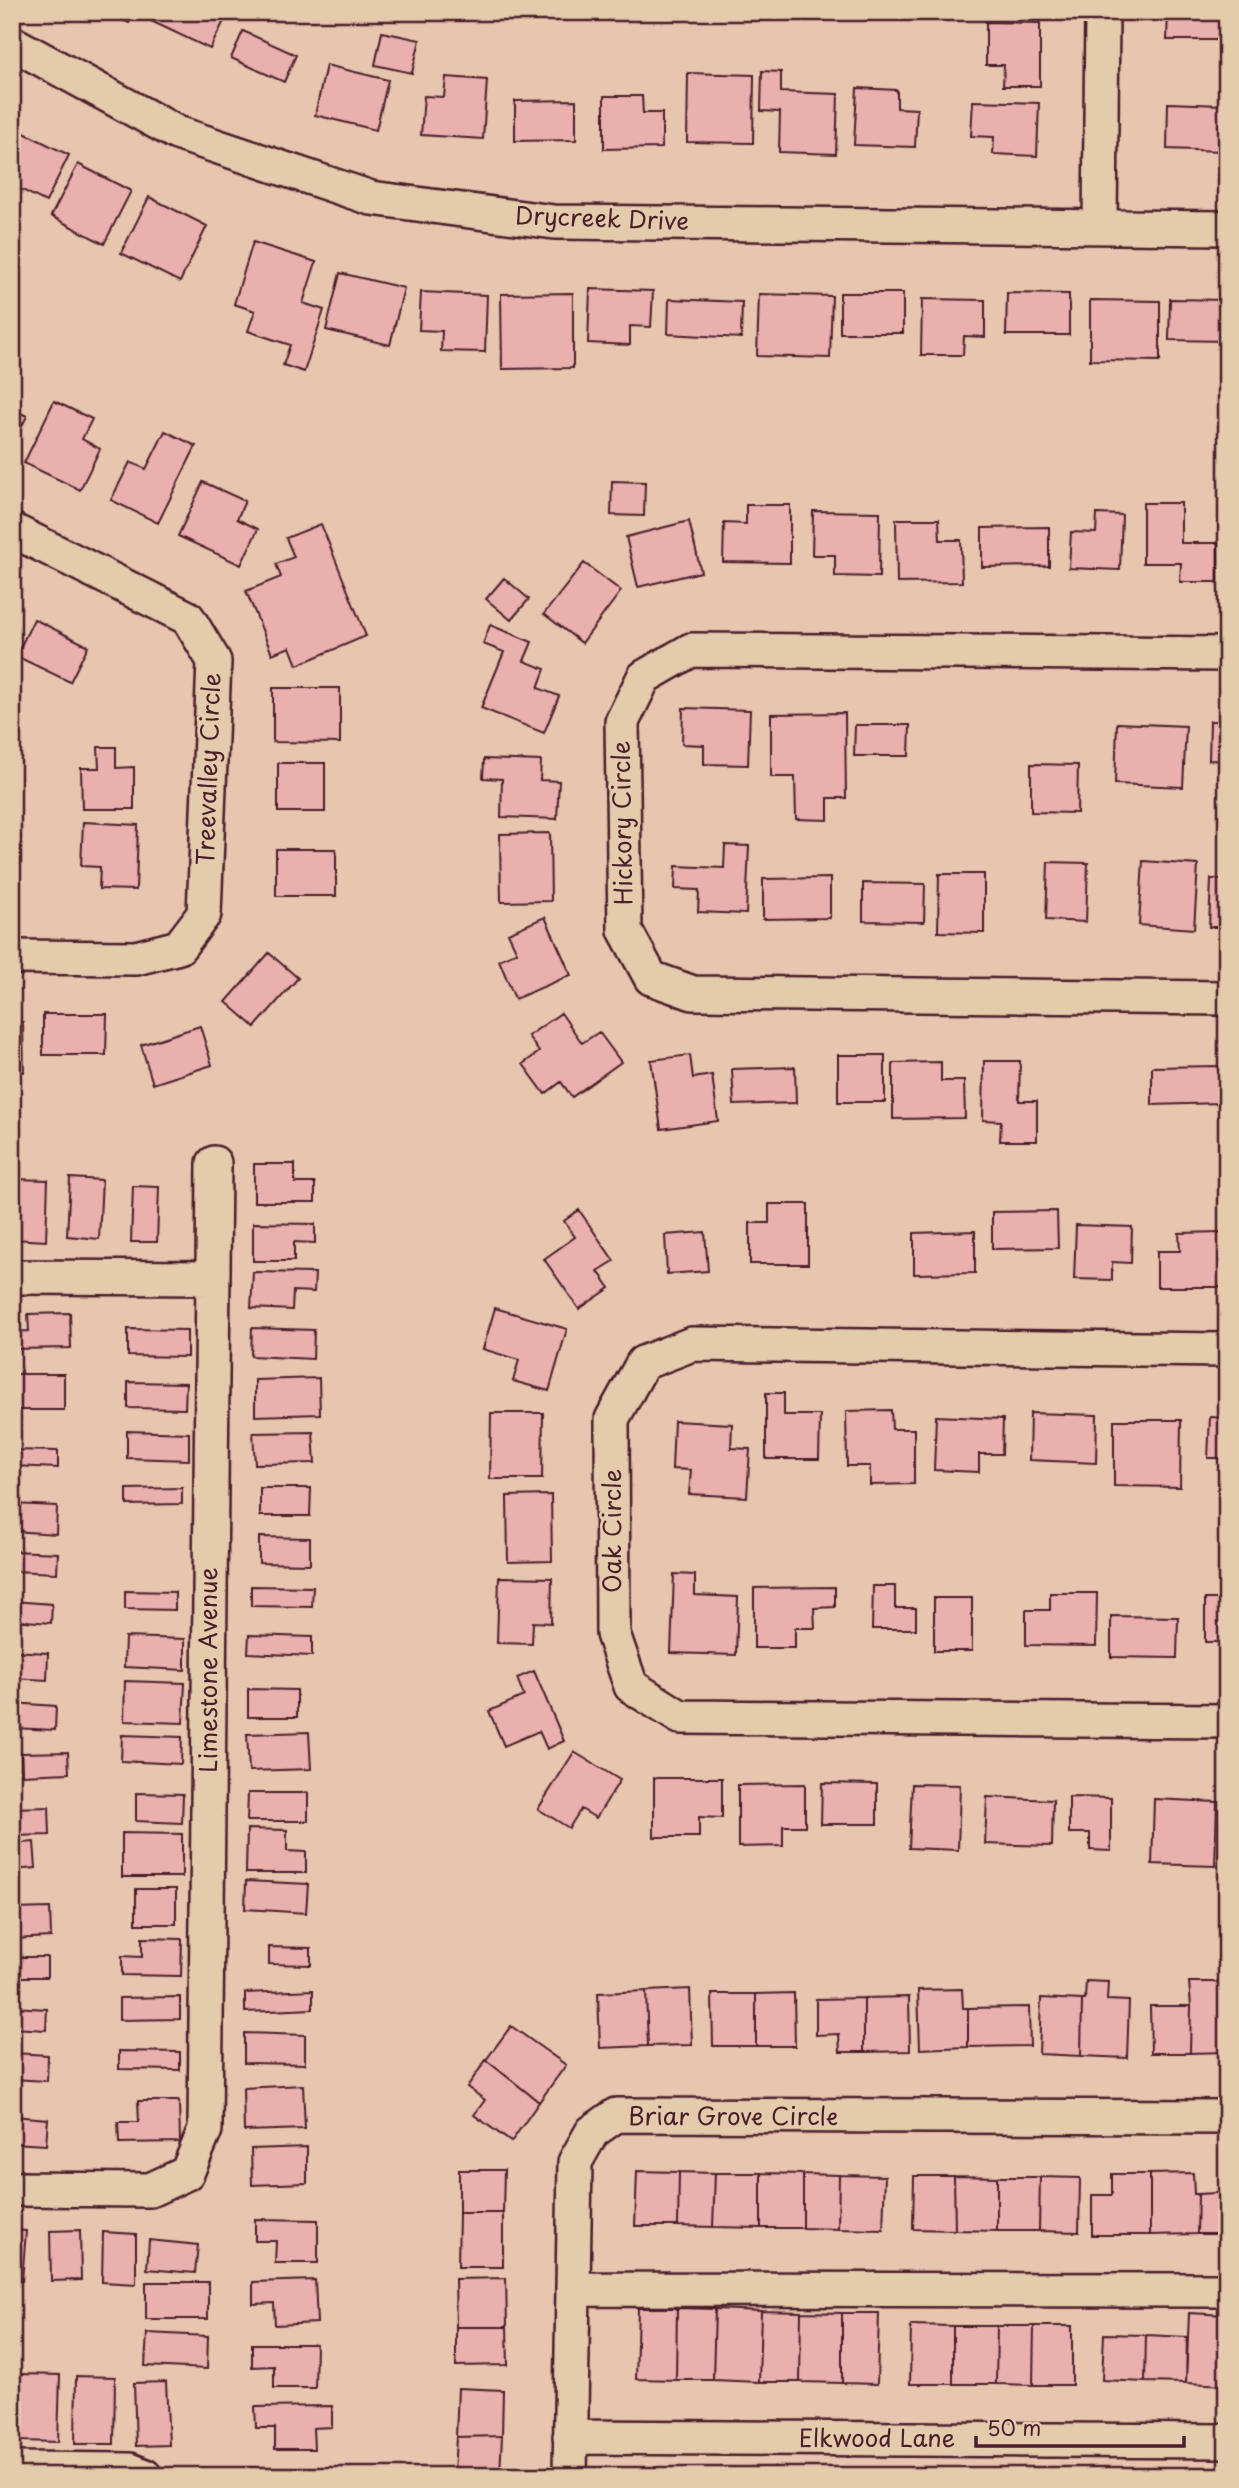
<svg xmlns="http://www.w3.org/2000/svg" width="1239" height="2488" font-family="'Playpen Sans',sans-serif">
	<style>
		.building { fill: #eab0ad; stroke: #4a1f2b; stroke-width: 2 }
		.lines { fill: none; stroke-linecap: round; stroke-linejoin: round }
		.minor-casing { stroke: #4a1f2b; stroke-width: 38 }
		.minor { stroke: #e3cbac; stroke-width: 33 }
		.labels { text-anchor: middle; stroke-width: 5; stroke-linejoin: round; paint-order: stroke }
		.street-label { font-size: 24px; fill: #4a1f2b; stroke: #e3cbac }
	</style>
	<rect width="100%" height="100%" fill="#e7c5ae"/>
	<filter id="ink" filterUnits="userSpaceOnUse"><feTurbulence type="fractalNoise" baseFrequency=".0143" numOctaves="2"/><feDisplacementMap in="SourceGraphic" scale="14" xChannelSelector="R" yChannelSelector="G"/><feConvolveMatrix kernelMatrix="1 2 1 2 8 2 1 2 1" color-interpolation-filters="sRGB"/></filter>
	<g filter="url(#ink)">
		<!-- building -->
		<path class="building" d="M105,12H134L129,23Z
			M155,12H215L226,17L210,49L151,21Z
			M1168,12H1224V40H1167Z
			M986,22L1040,23V86H1003L1004,65H986Z
			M243,31L296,55L284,82L231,58Z
			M382,32L420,40L412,73L375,65Z
			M326,65L388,80L376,130L315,115Z
			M762,71L781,72V92L838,94L836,154L779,152L780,112L761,111Z
			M688,73L754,75L753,143L687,142Z
			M446,77L487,80L483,139L421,135L424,96L444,97Z
			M857,88L897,90V108L917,109L915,147L854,145Z
			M604,96H642L643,113H662V148L604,149Z
			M576,100V140L515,141V101Z
			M973,101L1039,103L1037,156L993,154L994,137L971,136Z
			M1168,103L1223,105L1222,151L1167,149Z
			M12,127L69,155L46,202L12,185Z
			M78,164L131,191L104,244L51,216Z
			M149,197L207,226L180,282L121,253Z
			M253,242L316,262L303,303L324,310L304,372L283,365L290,345L248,331L255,311L234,304Z
			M340,273L404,288L390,345L326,330Z
			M590,289L653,291L651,327L630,326V345L588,343Z
			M421,292L487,295L485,352L441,351L442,331L419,330Z
			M573,293V368L502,369L501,294Z
			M840,293H903V333H840Z
			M1007,293L1069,294V335H1006Z
			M759,294L832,296L830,358L757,356Z
			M669,299L742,302L741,338L668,334Z
			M922,299L985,300V337L964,336L963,355H921Z
			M1170,299L1227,300V341L1169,340Z
			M1090,300L1160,301V361L1090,360Z
			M54,401L92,419L82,439L100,449L80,490L24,463Z
			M12,409L27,416L12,446Z
			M165,431L196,446L158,523L111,500L130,462L146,469Z
			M612,481L645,482L644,516L611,515Z
			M203,482L245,501L237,519L258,529L241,565L178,536Z
			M1143,503H1181V543H1218V582H1180L1181,563H1143Z
			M746,505H790V563L723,562L724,523L746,524Z
			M813,511L880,512L879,577L835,576V555H812Z
			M1097,514L1122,515L1120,570L1069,568L1071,532L1096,533Z
			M896,519H939L940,540H961L962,582L897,583Z
			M689,521L701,572L638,587L626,537Z
			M321,524L366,636L297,665L290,647L272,654L246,591L281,577L276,564L294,557L286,538Z
			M1049,527V566L982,567V528Z
			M584,563L621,591L582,643L544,614Z
			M504,578L529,599L511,620L486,599Z
			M34,619L88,646L70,682L16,656Z
			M490,625L532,642L524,661L545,669L538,688L559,696L544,733L481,708L504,652L483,644Z
			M273,688H340V743L273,742Z
			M683,708L750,710L748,765L704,764V745L682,744Z
			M845,713L846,798H828V820L796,819L795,777H771V714Z
			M1210,721H1227V761L1209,760Z
			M1117,723L1186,726L1183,787L1115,784Z
			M855,725H910L909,756H854Z
			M98,747H116V768L134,767V809H82L81,768H99Z
			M484,759L541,761L540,780L559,781L557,819L501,817L502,779L483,778Z
			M278,763H325V812H278Z
			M1031,764L1078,765L1077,813L1031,812Z
			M83,822L138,825L136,890L99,889L100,867L81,866Z
			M550,833L551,901L501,902L500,834Z
			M725,845L749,846L746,914L698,912L699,890L675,889L676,866L724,868Z
			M276,849H336V896H276Z
			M1143,861L1198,865L1194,929L1139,925Z
			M1048,862L1088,863L1086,922L1046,920Z
			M939,874H984V933L938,932Z
			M830,878V918L763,919V879Z
			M1211,879H1227V927H1209Z
			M863,883L925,884L924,922L863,921Z
			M545,917L571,975L515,999L499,960L517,952L508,933Z
			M269,953L298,978L255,1027L226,1002Z
			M561,1013L582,1043L599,1032L621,1062L572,1097L561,1082L545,1094L523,1064L539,1052L528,1036Z
			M43,1014H107L106,1055H43Z
			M12,1022H23L24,1072H12Z
			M200,1026L212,1065L153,1084L141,1045Z
			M690,1055L693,1078L712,1075L718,1121L661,1129L651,1060Z
			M838,1055H885V1102H838Z
			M984,1061H1020L1019,1101H1037V1141H1000L1001,1121L983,1120Z
			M941,1062V1081H964L965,1118L893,1119V1063Z
			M1220,1066L1221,1103L1152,1105V1067Z
			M795,1067L796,1103L734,1105L732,1069Z
			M254,1164H295V1183H315V1202H254Z
			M70,1178L102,1180L99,1239L67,1236Z
			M14,1179L48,1180L46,1241L12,1239Z
			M133,1186L159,1187L157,1242H131Z
			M769,1204H808V1264H750V1223H769Z
			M579,1210L614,1261L598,1271L610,1288L579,1309L544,1259L575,1237L564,1221Z
			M1057,1211L1058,1248L992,1249V1212Z
			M253,1223L315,1224V1243L294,1242V1261H253Z
			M1076,1225L1132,1227L1131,1263L1112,1262V1280L1074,1279Z
			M975,1231V1273L914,1274V1233Z
			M705,1232L708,1271L667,1274L665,1235Z
			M1223,1232L1224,1287H1157V1251H1180L1179,1233Z
			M253,1272L315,1273L314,1292L293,1291L292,1310L251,1308Z
			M495,1308L567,1329L549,1391L513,1381L519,1360L483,1349Z
			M70,1313L71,1348L12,1349V1332L29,1331L28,1314Z
			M252,1328L314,1330L313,1359L251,1356Z
			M128,1329L187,1330V1357L128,1356Z
			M12,1374H64V1410H12Z
			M319,1378L320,1414L255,1416V1380Z
			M128,1382L186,1383L185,1409L128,1408Z
			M766,1393H784V1415H820L819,1459H766Z
			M891,1410L892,1429H914V1484L870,1485V1466H847L846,1411Z
			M491,1413H543L542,1479H490Z
			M1030,1413L1097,1415L1096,1463L1029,1460Z
			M936,1416L1003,1419L1002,1454H979V1472L934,1470Z
			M1210,1417L1227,1418V1458H1208Z
			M1114,1420H1181L1180,1487L1114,1486Z
			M674,1421L732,1424L731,1448L750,1449L747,1497L689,1494L691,1470L672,1469Z
			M127,1431L189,1433V1460L127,1458Z
			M313,1432L315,1463L255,1464L253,1433Z
			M12,1450L58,1451V1468L12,1466Z
			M182,1488V1504L127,1505V1489Z
			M260,1488H311L310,1516H260Z
			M551,1495L552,1561L508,1562L507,1496Z
			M12,1504L57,1506L56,1534L12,1531Z
			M259,1537L310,1538V1564L259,1563Z
			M12,1551L58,1553L57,1573L12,1571Z
			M674,1574L695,1575V1595L738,1597L736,1655L671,1653Z
			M499,1577L552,1578L551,1623L533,1622L532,1644L497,1643Z
			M1226,1577L1227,1642H1205V1599H1226Z
			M251,1586L313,1587L312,1607L251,1606Z
			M873,1586H895V1608H916V1629H872Z
			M835,1587V1607L814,1608L815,1628H795V1648H754V1588Z
			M125,1591L175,1592V1610L125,1609Z
			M1050,1593H1097L1096,1646L1026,1645V1610H1050Z
			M934,1598H972V1651H934Z
			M12,1601L52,1604L51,1623L12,1620Z
			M1111,1616L1178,1617L1177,1658L1111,1657Z
			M249,1635L312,1637V1656L248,1653Z
			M125,1637L185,1639V1670L124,1667Z
			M12,1651L48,1653L47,1680L12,1678Z
			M534,1671L564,1741L547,1749L539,1731L504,1746L489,1711L524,1696L517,1678Z
			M125,1681L185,1683L183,1723L124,1721Z
			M248,1689L297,1690V1717H248Z
			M12,1703L56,1706L55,1730L12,1728Z
			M309,1732L311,1769L249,1771L247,1734Z
			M122,1735L182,1737L181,1764L121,1761Z
			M68,1752L69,1773L22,1775L21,1753Z
			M574,1752L620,1780L596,1818L581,1809L569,1828L538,1809Z
			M654,1778H722V1818L699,1817V1837H654Z
			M822,1783L877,1784V1824H821Z
			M805,1784V1826H783V1846L738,1847V1785Z
			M912,1784L960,1785L958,1850L909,1848Z
			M136,1793L183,1794L182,1823L136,1821Z
			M248,1793H308V1821H247Z
			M987,1797L1053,1800L1052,1846L985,1844Z
			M1069,1797L1111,1798V1851L1090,1850V1833H1069Z
			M1154,1799L1217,1802L1215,1866L1152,1864Z
			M49,1807L50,1835L12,1836V1808Z
			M247,1829L287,1830V1851L306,1852V1873H246Z
			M122,1833L182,1834V1877H122Z
			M34,1842L36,1868L12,1870V1844Z
			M246,1881L308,1884L306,1913L245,1909Z
			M136,1889H176V1924H136Z
			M50,1908L51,1937L12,1939V1909Z
			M142,1938L182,1939L181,1976L122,1975V1956L142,1957Z
			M269,1947L311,1948V1965L269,1964Z
			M12,1957H47V1977H12Z
			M1086,1981L1108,1982L1107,2000L1129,2001L1127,2058L1081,2056L1082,2000H1085Z
			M1189,1982H1227V2052L1190,2053L1191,2006Z
			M690,1989L692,2045L648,2046L646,1991Z
			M962,1989L963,2008H968V2047L920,2049L918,1990Z
			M313,1990V2009L245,2012V1993Z
			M646,1991L648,2046L600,2048L598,1993Z
			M794,1993L795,2046H756V1994Z
			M712,1994H756V2046H713Z
			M180,1997V2019L119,2020V1998Z
			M909,1997L910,2051L864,2052V1998Z
			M864,1998V2052H840L839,2034L816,2035V1999Z
			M1041,1998L1082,2000L1081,2056L1039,2054Z
			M1150,2006H1191L1190,2053H1151Z
			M12,2007L47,2009L46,2030L12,2028Z
			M1029,2007L1030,2046L968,2047V2008Z
			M511,2026L566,2065L539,2102L486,2060Z
			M244,2033L305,2035V2064L244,2063Z
			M119,2051L180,2052V2070L119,2069Z
			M12,2053L48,2055L47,2081L12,2079Z
			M486,2060L539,2102L511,2142L474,2115L485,2100L467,2087Z
			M303,2085L305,2129L244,2131L243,2088Z
			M138,2101H179L180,2142L119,2143L118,2122H139Z
			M12,2116L48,2119L46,2145L12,2143Z
			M307,2147V2183L252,2185L251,2149Z
			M459,2170H504L503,2213H459Z
			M637,2171L679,2172L678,2226H635Z
			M679,2172L715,2173L713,2227L678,2226Z
			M715,2173H761V2228L713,2227Z
			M761,2173L803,2174V2228H761Z
			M1193,2173L1194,2194H1198L1197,2234L1150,2235V2174Z
			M803,2174L839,2175L838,2229L803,2228Z
			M1112,2174H1150V2235H1092V2195H1112Z
			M839,2175L885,2176L883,2230L838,2229Z
			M914,2176H954L955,2230L913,2229Z
			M954,2176L997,2177V2231L955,2230Z
			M997,2177H1040L1039,2231H997Z
			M1040,2177L1080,2178L1079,2232L1039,2231Z
			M1216,2193H1227V2234H1197L1198,2194Z
			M459,2213H503V2267H458Z
			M255,2219L318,2220V2263H275L276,2241H255Z
			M12,2230L26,2231L22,2281L12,2280Z
			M80,2230L81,2280L51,2281L50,2231Z
			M103,2232L136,2234V2284L102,2282Z
			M149,2240L198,2245L195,2273L147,2269Z
			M506,2278L507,2327H456L455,2279Z
			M315,2280L317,2323L275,2325L274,2303L253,2304V2282Z
			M146,2282H208V2319H146Z
			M638,2308H677L676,2380L636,2379Z
			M677,2308L715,2309L713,2380H676Z
			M715,2309L761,2311L759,2382L713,2380Z
			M761,2311L801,2312L800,2382H759Z
			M801,2312L842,2313V2383L800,2382Z
			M842,2313H879L877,2384L842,2383Z
			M1189,2313L1227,2315V2385L1186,2383Z
			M911,2325L953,2326V2384H910Z
			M953,2326H997L996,2384H953Z
			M997,2326H1034L1033,2385L996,2384Z
			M1034,2326H1072V2385H1033Z
			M456,2327H507L508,2365L456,2366Z
			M147,2333L208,2336L207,2369L145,2366Z
			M1104,2334L1146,2335L1145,2382L1102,2380Z
			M1146,2335L1187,2337L1186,2383L1145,2382Z
			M252,2344H316L315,2388H274V2366L252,2367Z
			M20,2374L60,2375L58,2442L19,2441Z
			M76,2376L115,2377L114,2444H75Z
			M166,2382L169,2445L136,2446L134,2383Z
			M458,2388L503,2390L502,2436L456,2437Z
			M332,2406V2427L313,2428L314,2449H275V2428H256L255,2407Z
			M502,2436L500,2475L454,2474L456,2437Z
			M313,2467V2476H252V2468Z"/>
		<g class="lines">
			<!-- minor casing -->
			<g class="minor-casing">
				<path id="minor" d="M12,43L177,133L371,198L554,222L1227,228
					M1100,227L1102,12
					M12,530L188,618L214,661L204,914L179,947L136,958L12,957
					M1227,654L691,650L644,677L622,722L625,930L651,978L693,993L1227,998
					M12,1277L213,1278
					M1227,1350L692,1344L643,1363L612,1419L613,1634L631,1686L680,1717L1227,1721
					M12,2189L150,2190L187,2173L205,2130L214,1163
					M573,2289L1227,2290
					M570,2437L1227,2441
					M12,2469L130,2470L145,2476
					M570,2476L575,2162L592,2132L616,2115L1227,2117"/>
			</g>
			<!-- minor -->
			<use href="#minor" class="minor"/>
		</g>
	</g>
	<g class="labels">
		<!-- street labels -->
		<g class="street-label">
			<text transform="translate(602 219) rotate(2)" y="8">Drycreek Drive</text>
			<text transform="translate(209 769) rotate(-88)" y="8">Treevalley Circle</text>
			<text transform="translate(623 823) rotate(-91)" y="8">Hickory Circle</text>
			<text transform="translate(613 1531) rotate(-90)" y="8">Oak Circle</text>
			<text transform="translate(209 1670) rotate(-90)" y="8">Limestone Avenue</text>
			<text x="733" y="2125">Briar Grove Circle</text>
			<text x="877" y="2447">Elkwood Lane</text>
		</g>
	</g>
	<!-- margin -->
	<rect width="1239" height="2488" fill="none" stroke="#e3cbac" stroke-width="42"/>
	<rect x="21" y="21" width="1197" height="2446" fill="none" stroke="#4a1f2b" stroke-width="2.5" filter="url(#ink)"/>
	<!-- scale -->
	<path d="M976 2436v10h208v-10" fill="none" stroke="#4a1f2b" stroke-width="3.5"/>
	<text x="987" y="2436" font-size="21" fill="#4a1f2b" stroke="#e3cbac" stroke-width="5" paint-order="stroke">50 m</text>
</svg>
